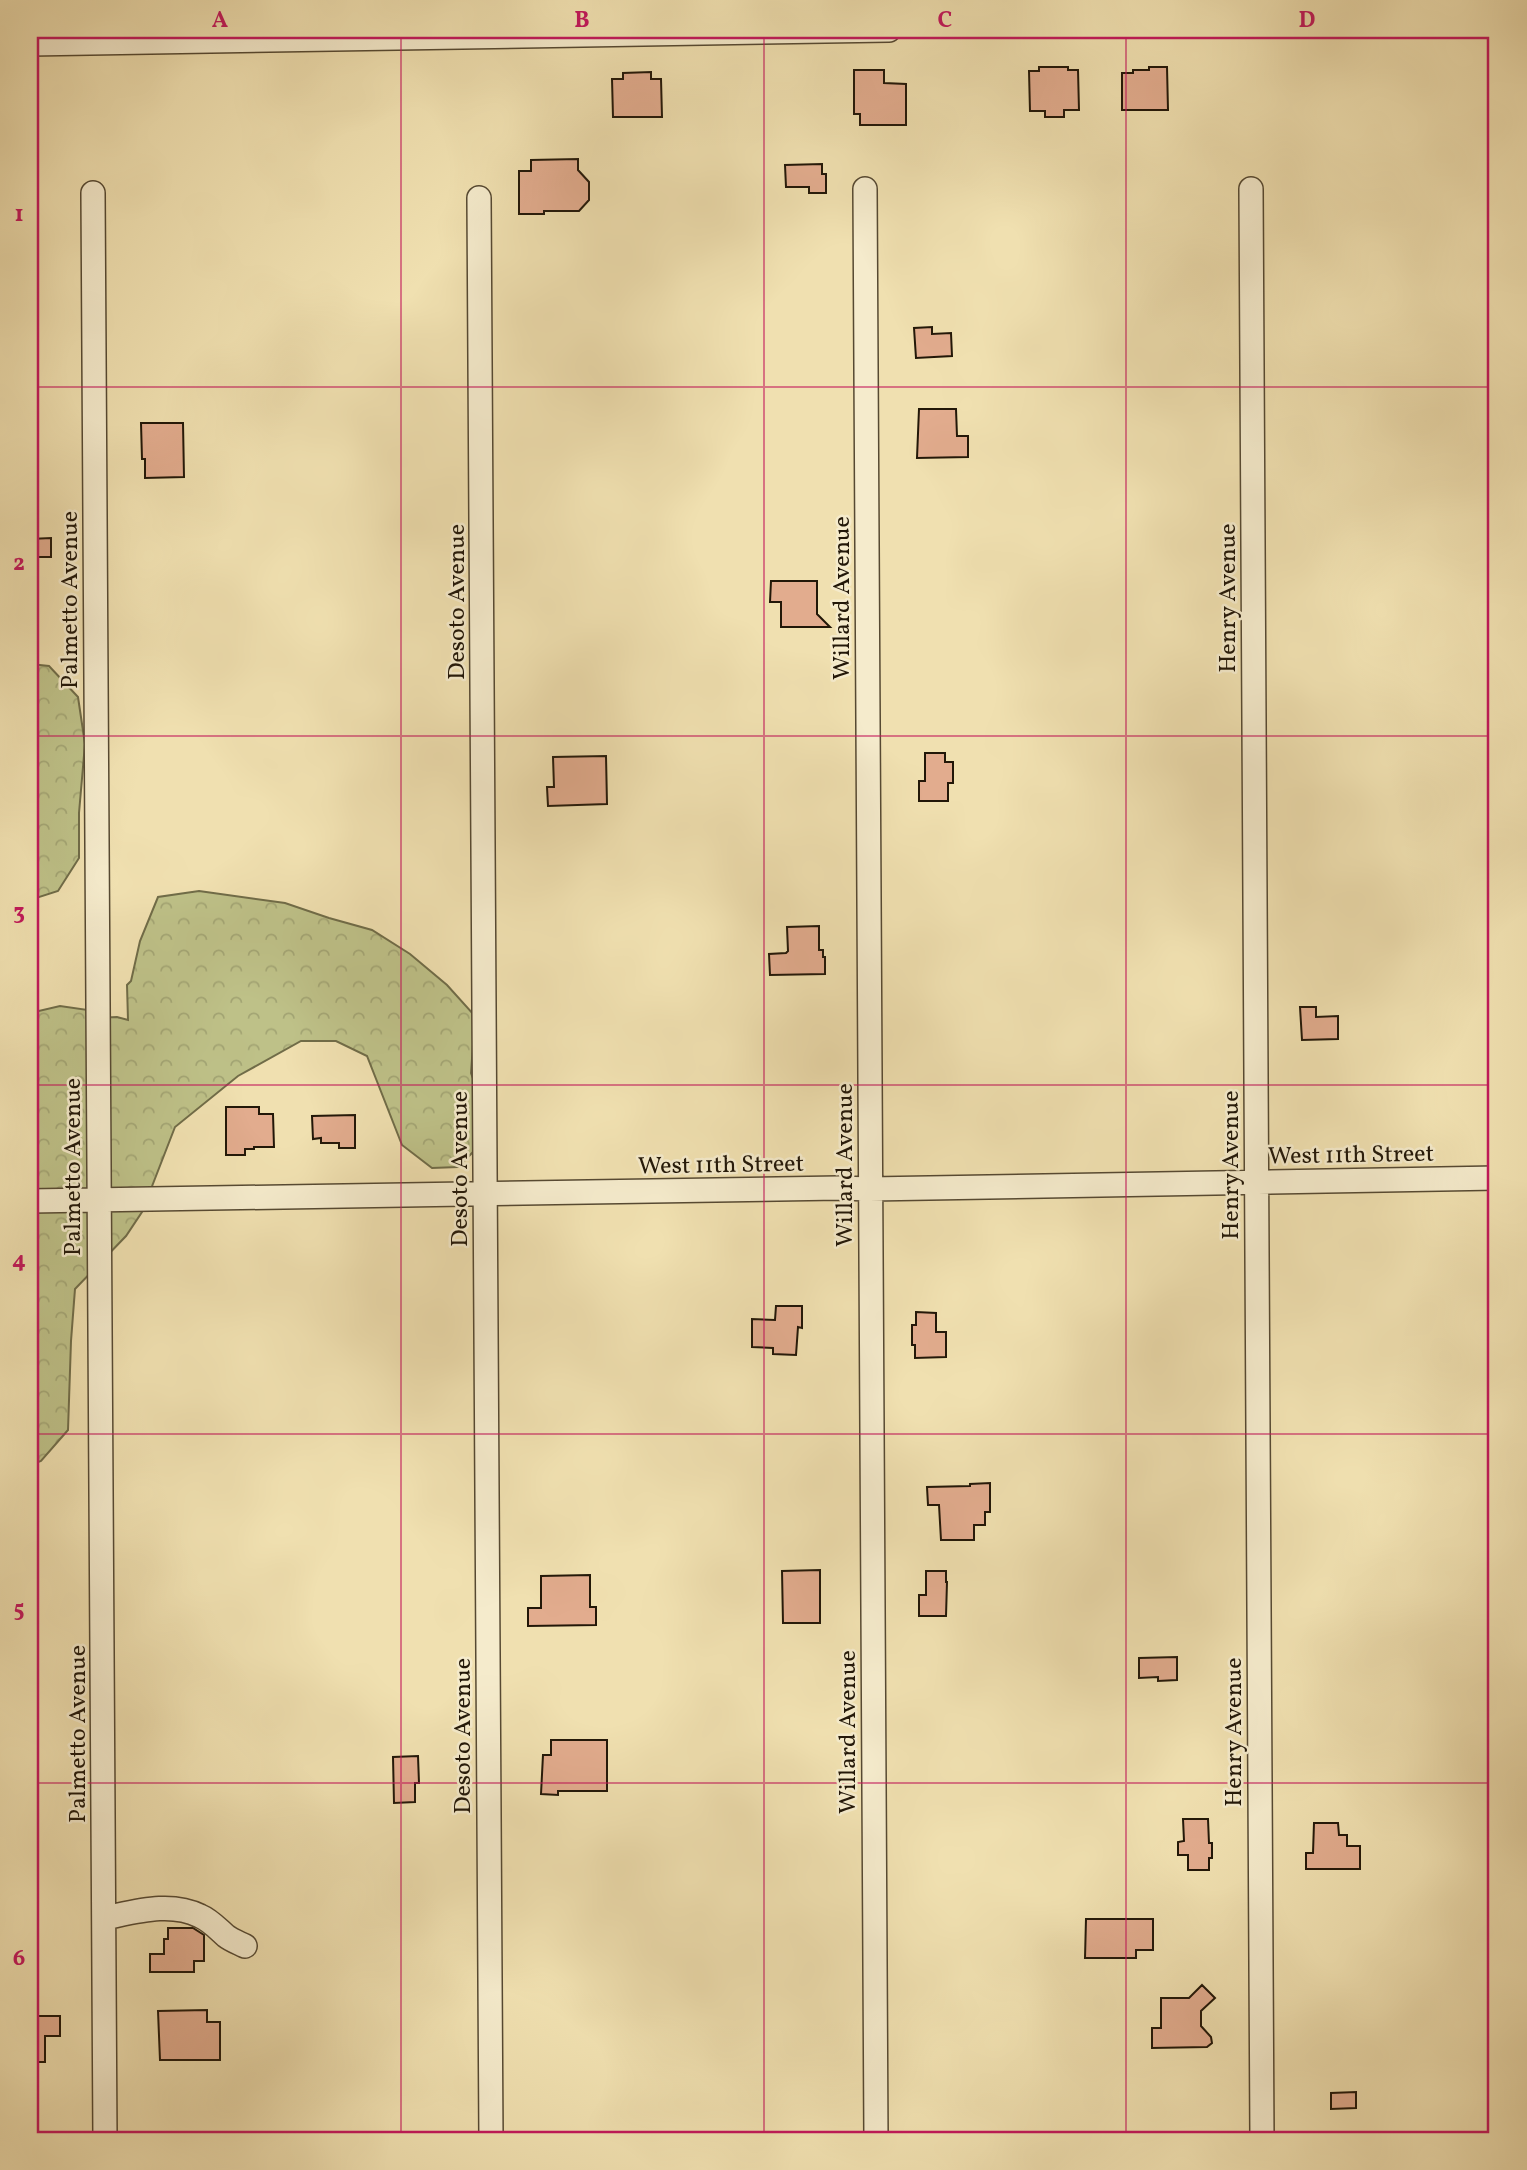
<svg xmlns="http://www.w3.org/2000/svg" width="1527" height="2170" font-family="Vollkorn,serif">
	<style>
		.forest { fill: url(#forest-crowns); stroke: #706c48; stroke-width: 2 }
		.building { fill: #e2ac8e; stroke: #221708; stroke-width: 2 }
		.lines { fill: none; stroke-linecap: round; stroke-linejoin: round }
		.minor-casing { stroke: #564932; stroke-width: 26 }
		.minor { stroke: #f5ebcc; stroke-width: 23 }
		.grid { fill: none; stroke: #c2185b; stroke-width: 2; stroke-opacity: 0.55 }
		.labels { text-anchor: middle; stroke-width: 5; stroke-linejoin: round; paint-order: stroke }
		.street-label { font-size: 24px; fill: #221708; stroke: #f5ebcc }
		.neatline { fill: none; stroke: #c2185b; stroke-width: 2.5 }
		.grid-label { font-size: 23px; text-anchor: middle; font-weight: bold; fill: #c2185b }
	</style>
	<defs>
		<pattern id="forest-crowns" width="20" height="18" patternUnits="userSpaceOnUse" patternTransform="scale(1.75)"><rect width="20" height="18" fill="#bec188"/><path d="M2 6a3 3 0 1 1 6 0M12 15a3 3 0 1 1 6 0" fill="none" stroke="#a3a574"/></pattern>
	</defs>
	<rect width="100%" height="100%" fill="#f0e0b0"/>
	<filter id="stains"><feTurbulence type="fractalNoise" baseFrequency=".00286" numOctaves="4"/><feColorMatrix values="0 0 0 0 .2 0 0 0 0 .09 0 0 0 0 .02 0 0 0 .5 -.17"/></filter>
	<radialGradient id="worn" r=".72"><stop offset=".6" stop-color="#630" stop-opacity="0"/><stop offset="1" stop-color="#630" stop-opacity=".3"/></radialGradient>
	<!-- forest -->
	<path class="forest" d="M30,664L49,666L78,697L85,744L79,813V858L58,891L30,900Z
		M199,891L285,903L329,918L372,930L410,954L447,985L475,1016L471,1073L478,1092L479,1146L458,1167L432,1168L402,1145L367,1056L336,1041H301L238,1076L175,1127L142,1212L126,1236L75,1289L71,1341L68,1430L41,1461L30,1465V1013L60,1006L95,1011V1018L117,1017L128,1020L127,985L131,981L140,941L158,897Z"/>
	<!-- building -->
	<path class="building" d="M1039,67H1068V70H1078L1079,110H1064V117H1045V111H1030L1029,71H1039Z
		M1149,67H1167L1168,110H1122V73H1133V70H1149Z
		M854,70H884V83L906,84V125H860V114H854Z
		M651,72V79H661L662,117H613L612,79H623V73Z
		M578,159V170L589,182V200L579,211H544V214H519V171H531V160Z
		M822,164V174H826V193H809V187H786L785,165Z
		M932,327V334L951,333L952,356L916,358L914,328Z
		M919,409H956L957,436H968V457L917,458Z
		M141,423H183L184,477L145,478V459H142Z
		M51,538V557H31L30,539Z
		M771,581H817V614L830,627H781V602H770Z
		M925,753H945V762H953V783H948V801H919V781H925Z
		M606,756L607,804L548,806L547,787H554L553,757Z
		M819,926V950H823V957H825V974L770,975L769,954L786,953L788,951L787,927Z
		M1300,1007H1316V1017L1338,1016V1039L1302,1040Z
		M226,1107H259V1114H273L274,1147H254V1149H245V1155H226Z
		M355,1115V1148H339V1143H321V1138L313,1139L312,1116Z
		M776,1306H802V1328L798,1327L796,1355L773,1354V1348L752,1347V1319L775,1320Z
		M916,1312L936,1313V1332H946V1357L915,1358V1345H912V1325H916Z
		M990,1483V1512H985V1525H974V1540H941L939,1505H928L927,1487L970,1486V1484Z
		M820,1570V1623H783L782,1571Z
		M926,1571H946V1582H947L946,1616H919V1595H926Z
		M590,1575V1607H596V1625L528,1626V1608H541V1576Z
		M1177,1657V1680L1158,1681V1677L1139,1678V1658Z
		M551,1740H607V1791H558V1795L541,1794L543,1755H551Z
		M418,1756L419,1783H415V1802L394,1803L393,1757Z
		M1183,1819H1208L1209,1843H1212V1858H1209V1870H1188V1855H1178V1842L1184,1841Z
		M1314,1823H1338L1339,1835H1347V1846H1360V1869H1306V1853H1313Z
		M1086,1919H1153V1950H1136V1958H1085Z
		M168,1928H193L204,1935V1961H194V1972H150V1954H164V1939H168Z
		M1202,1985L1215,1998L1201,2011V2026L1211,2037L1212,2043L1207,2047L1152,2048V2028H1161V1998H1189Z
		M207,2010V2022H220V2060H160L158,2011Z
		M30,2016H60V2036H45V2062H30Z
		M1356,2092V2108L1331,2109V2093Z"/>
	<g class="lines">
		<!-- minor casing -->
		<g class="minor-casing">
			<path id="minor" d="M30,44L889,30
				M865,189L876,2140
				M1251,189L1262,2140
				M93,193L105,2140
				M479,198L491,2140
				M30,1201L839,1188L870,1189L1497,1178
				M104,1918C135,1912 170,1901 200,1916C210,1920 218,1929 226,1936C231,1940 239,1943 245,1946"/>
		</g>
		<!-- minor -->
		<use href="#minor" class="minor"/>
	</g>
	<!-- grid -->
	<path class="grid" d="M401,30V2140M764,30V2140M1126,30V2140M30,387H1497M30,736H1497M30,1085H1497M30,1434H1497M30,1783H1497"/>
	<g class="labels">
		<!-- street labels -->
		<g class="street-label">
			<text transform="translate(841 598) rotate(-90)" y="8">Willard Avenue</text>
			<text transform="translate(1227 598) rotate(-90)" y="8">Henry Avenue</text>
			<text transform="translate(69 600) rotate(-90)" y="8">Palmetto Avenue</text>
			<text transform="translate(456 602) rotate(-90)" y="8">Desoto Avenue</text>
			<text transform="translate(1351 1154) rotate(-1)" y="8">West 11th Street</text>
			<text transform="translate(721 1164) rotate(-1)" y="8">West 11th Street</text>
			<text transform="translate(844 1165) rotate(-90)" y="8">Willard Avenue</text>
			<text transform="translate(1230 1165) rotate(-90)" y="8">Henry Avenue</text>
			<text transform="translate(72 1167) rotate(-90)" y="8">Palmetto Avenue</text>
			<text transform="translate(459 1169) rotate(-90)" y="8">Desoto Avenue</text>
			<text transform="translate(847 1732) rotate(-90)" y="8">Willard Avenue</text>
			<text transform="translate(1233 1732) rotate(-90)" y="8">Henry Avenue</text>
			<text transform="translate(77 1734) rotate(-90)" y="8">Palmetto Avenue</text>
			<text transform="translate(462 1736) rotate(-90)" y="8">Desoto Avenue</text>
		</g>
	</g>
	<!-- margin -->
	<rect width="1527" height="2170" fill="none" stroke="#f0e0b0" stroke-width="77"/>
	<rect x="38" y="38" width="1450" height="2094" class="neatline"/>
	<g class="grid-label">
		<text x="220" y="27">A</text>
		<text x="582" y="27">B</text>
		<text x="945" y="27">C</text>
		<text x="1307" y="27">D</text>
		<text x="19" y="221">1</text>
		<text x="19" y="570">2</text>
		<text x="19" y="919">3</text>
		<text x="19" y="1267">4</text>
		<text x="19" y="1616">5</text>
		<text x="19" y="1965">6</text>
	</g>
	<rect width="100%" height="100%" filter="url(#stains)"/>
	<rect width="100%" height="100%" fill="url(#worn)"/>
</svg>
